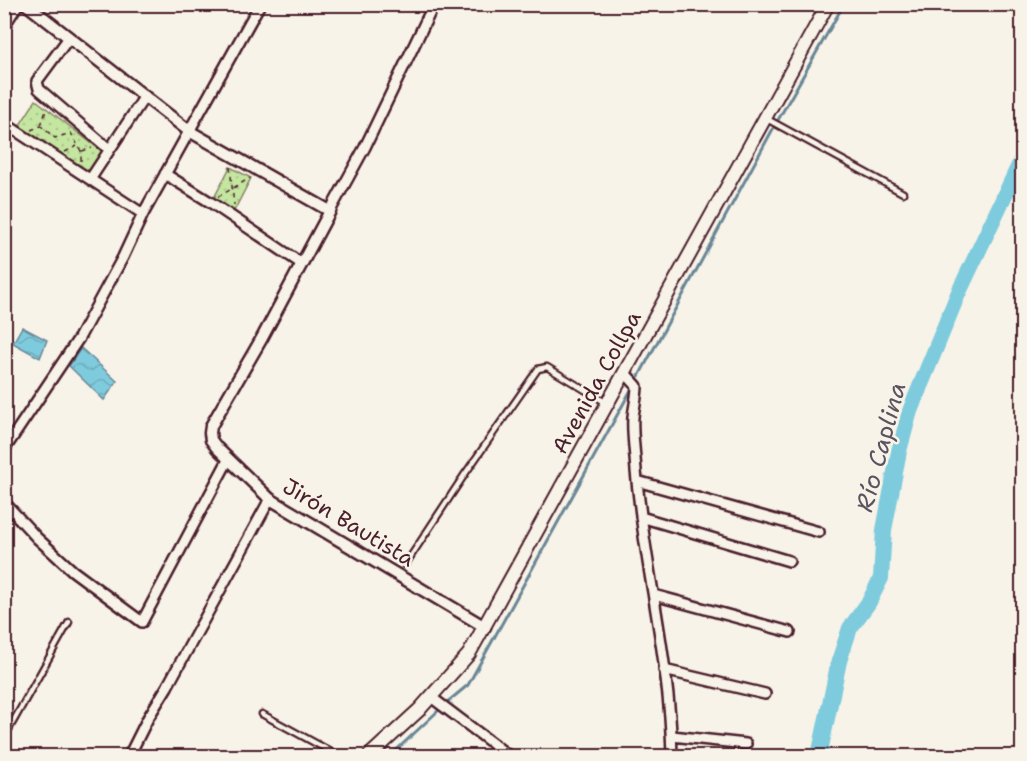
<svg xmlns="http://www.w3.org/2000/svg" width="1027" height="761" font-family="'Shantell Sans',sans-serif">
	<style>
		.park { fill: url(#park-dots); stroke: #878266; stroke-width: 1.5 }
		.water { fill: url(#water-waves); stroke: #698696; stroke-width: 1.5 }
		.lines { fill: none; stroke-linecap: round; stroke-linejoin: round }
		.stream { stroke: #698696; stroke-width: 3 }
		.river { stroke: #7ecbdd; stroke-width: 16 }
		.service-casing { stroke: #4a1f2b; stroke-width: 9 }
		.minor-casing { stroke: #4a1f2b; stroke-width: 14 }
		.tertiary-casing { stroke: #4a1f2b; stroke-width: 15 }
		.secondary-casing { stroke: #4a1f2b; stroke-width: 16 }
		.path { stroke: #4a1f2b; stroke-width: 1.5; stroke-dasharray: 4.5 4.5; stroke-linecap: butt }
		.service { stroke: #f7f3e8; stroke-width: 4.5 }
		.minor { stroke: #f7f3e8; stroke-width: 9 }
		.tertiary { stroke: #f7f3e8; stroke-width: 10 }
		.secondary { stroke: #f7f3e8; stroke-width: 12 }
		.labels { text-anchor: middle; stroke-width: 5; stroke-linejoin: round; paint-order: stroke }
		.street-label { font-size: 22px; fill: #4a1f2b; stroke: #f7f3e8 }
		.water-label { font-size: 24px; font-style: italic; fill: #5a5360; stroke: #f7f3e8 }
	</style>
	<defs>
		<pattern id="park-dots" width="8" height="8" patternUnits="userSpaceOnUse" patternTransform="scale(1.5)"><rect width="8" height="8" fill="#c4e6a0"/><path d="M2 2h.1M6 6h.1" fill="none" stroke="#aac58a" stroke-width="1.8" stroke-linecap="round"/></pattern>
		<pattern id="water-waves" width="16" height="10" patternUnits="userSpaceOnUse" patternTransform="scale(1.5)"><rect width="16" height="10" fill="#7ecbdd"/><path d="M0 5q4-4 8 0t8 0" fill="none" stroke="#6eaebe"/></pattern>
	</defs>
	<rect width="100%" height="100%" fill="#f7f3e8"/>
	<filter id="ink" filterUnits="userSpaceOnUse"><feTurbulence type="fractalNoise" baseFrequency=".0167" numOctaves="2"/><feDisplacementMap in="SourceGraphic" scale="12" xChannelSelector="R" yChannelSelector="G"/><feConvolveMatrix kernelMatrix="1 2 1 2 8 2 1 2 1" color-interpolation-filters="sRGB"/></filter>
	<g filter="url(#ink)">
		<!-- park -->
		<path class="park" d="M36,100L105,154L89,175L18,128Z
			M230,167L251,178L234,211L214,198Z"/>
		<!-- water -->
		<path class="water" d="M22,327L47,340L40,358L13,343Z
			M81,348L117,381L104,400L69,366Z"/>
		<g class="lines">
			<!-- stream -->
			<path class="stream" d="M778,120L844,4
				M639,376L774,127
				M445,704L468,685L631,390
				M390,756L439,710"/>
			<!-- river -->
			<path class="river" d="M819,756L839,661L850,628L869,602L881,578L884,530L899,451L910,411L958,294L1022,159"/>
			<!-- service casing -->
			<g class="service-casing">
				<path id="service" d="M767,119L903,193
					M405,565L465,474L538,369L547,367L605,402
					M262,714L339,756
					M4,738L69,622"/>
			</g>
			<!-- minor casing -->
			<g class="minor-casing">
				<path id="minor" d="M4,26L18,4
					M68,39L37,81L39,89L109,149
					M4,123L143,214
					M165,174L210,202L302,264
					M91,178L145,96
					M330,211L365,147L434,4
					M625,373L637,386C637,396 634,407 633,417C632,431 634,445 635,458C642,558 670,656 672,756
					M4,450L79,338L123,257L143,214L260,4
					M637,481L819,532
					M4,502L37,538L73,571L142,622L228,460
					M641,517L789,561
					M654,595L790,632
					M664,670L765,694
					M431,697L509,756
					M672,736L746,744
					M129,756L148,718L167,687L270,499"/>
			</g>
			<!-- tertiary casing -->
			<g class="tertiary-casing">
				<path id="tertiary" d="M26,4L189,131L330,211L262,338L211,426L210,433L211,440L217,448L270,499L485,627"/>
			</g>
			<!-- secondary casing -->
			<g class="secondary-casing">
				<path id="secondary" d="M369,756L419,710L469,654L828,4"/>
			</g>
			<!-- path -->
			<path class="path" d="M41,125L47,108
				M31,130L41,126L55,138L71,133L81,151V161
				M82,151L92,148
				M65,152L77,146
				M230,167L234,205
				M218,197L250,178"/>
			<!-- service -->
			<use href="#service" class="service"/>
			<!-- minor -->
			<use href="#minor" class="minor"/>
			<!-- tertiary -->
			<use href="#tertiary" class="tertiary"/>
			<!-- secondary -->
			<use href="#secondary" class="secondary"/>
		</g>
	</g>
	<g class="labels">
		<!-- street labels -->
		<g class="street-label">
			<text transform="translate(596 382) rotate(-61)" y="8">Avenida Collpa</text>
			<text transform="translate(349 522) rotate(31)" y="8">Jirón Bautista</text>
		</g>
		<!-- water labels -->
		<g class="water-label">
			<text transform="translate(881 447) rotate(-75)" y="8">Río Caplina</text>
		</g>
	</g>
	<!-- margin -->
	<rect width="1027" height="761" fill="none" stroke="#f7f3e8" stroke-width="24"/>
	<rect x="12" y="12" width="1003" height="737" fill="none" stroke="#4a1f2b" stroke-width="2" filter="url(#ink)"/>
</svg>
